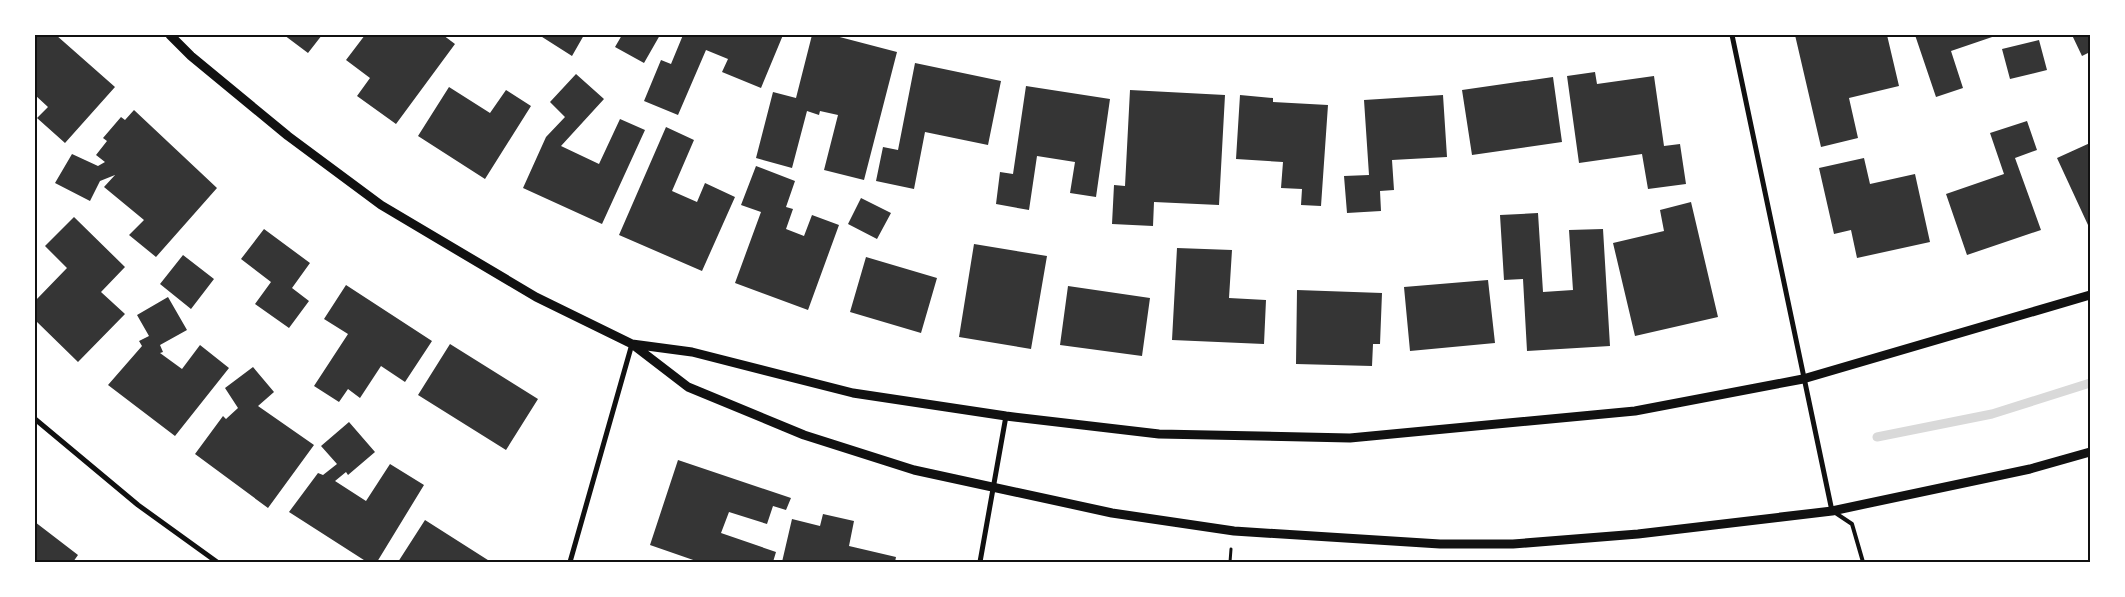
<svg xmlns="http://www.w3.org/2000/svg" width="2125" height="597" font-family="Montserrat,sans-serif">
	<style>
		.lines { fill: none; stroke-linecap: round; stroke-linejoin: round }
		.stream { stroke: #d9d9d9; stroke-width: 9 }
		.building { fill: #353535 }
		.path { stroke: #111; stroke-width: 3 }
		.service { stroke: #111; stroke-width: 4 }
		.minor { stroke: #111; stroke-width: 5 }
		.tertiary { stroke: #111; stroke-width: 9 }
		.neatline { fill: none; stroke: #111; stroke-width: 2 }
	</style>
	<rect width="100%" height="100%" fill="#fff"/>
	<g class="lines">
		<!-- stream -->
		<path class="stream" d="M1877,437L1992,414L2090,383"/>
	</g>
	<!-- building -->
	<path class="building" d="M35,35H56L115,87L65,143L37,118L48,107L35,95Z
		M284,35H322L308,53Z
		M365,35L418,37L443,35L455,44L396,124L357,96L370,78L346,60Z
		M539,35H584L572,56Z
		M622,35H660L644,63L615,47Z
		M683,35H783L761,88L722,72L728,59L706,50L678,115L644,101L661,60L671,64Z
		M812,35H832L897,52L864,180L824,170L838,115L820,111L819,115L807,111L792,168L756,158L773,92L796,98Z
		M1795,35H1887L1899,86L1849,98L1858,138L1821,147Z
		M1915,35H1998L1951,51L1963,88L1936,97Z
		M2072,35H2090V52L2082,56Z
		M2039,40L2047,70L2010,79L2002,49Z
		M915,63L1001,81L988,145L925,132L914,189L876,181L883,147L898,150Z
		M1595,72L1597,84L1654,76L1664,146L1680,144L1686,184L1648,189L1642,154L1579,163L1567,76Z
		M576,74L604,99L561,146L599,164L620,119L645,130L602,224L523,188L546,137L565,117L550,102Z
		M1553,77L1562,142L1472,155L1462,90Z
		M1026,86L1110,99L1096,197L1070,193L1075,162L1037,156L1029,210L996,204L1000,172L1013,174Z
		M449,87L490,113L506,90L531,106L485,179L418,136Z
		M1130,90L1225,95L1219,205L1154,202L1153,226L1112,224L1114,185L1125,186Z
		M1240,95L1273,98V102L1328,105L1321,206L1301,205L1302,189L1281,188L1283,162L1236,159Z
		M1443,95L1447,157L1392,160L1394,190L1380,191L1381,211L1347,213L1344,176L1369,175L1364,100Z
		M134,110L217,188L156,257L129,235L144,220L104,187L115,175L100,181L90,201L55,183L72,154L98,166L105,162L96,155L107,141L103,138L121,117L125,120Z
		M2027,121L2037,150L2015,158L2041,230L1967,255L1946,194L2004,174L1990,133Z
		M666,127L694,140L672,191L697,202L705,183L735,197L702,271L619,235Z
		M2090,143V224L2088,225L2057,158Z
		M1864,158L1870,184L1915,174L1930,242L1857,258L1851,230L1834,234L1819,168Z
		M756,166L795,181L786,207L793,209L786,229L804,236L812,215L839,225L808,310L735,283L761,212L741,205Z
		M861,198L891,213L877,239L848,224Z
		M1691,202L1718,317L1635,336L1613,243L1664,231L1660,210Z
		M1538,213L1543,292L1573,290L1569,230L1603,229L1610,346L1527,351L1523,279L1504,280L1500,215Z
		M74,217L125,267L101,292L125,314L78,362L35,320V301L67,268L45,246Z
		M264,229L310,263L292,288L309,301L289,328L255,304L271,282L241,259Z
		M974,244L1047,256L1031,349L959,337Z
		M1177,248L1232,250L1229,298L1266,300L1264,344L1172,340Z
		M183,255L214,279L191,309L160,284Z
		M866,257L937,278L921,333L850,312Z
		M1488,280L1495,343L1410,351L1404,287Z
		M346,285L432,341L405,382L381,366L360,398L348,389L339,402L314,386L348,334L324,319Z
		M1068,286L1150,298L1142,356L1060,345Z
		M1297,290L1382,293L1380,344H1373L1372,366L1296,364Z
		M168,297L187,330L160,345L163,352L160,353L182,369L200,345L229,368L175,436L108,385L142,346L139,341L149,336L137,315Z
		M450,344L538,399L506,450L418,395Z
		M253,367L274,392L258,406L314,445L268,508L195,454L223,416L226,419L238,408L225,388Z
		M349,422L375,452L348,475L346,472L335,481L366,501L390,464L424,485L377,562H367L289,512L318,473L323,475L337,464L321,446Z
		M678,460L791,498L786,510L773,506L767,524L729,512L721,533L776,552L773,562H699L650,545Z
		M823,514L854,521L849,546L896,557L895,562H782L792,519L820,526Z
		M425,520L491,562H398Z
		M35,522L78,555L73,562H35Z"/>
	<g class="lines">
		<!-- path -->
		<path class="path" d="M1230,562L1231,549"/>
		<!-- service -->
		<path class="service" d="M1834,512L1852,524L1863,562"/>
		<!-- minor -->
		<path class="minor" d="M1732,35L1832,511
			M35,419L138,505L217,562
			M570,562L632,344
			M980,562L1006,416"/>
		<!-- tertiary -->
		<path class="tertiary" d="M170,35L191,56L288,136L381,205L536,297L632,344L688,387L804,435L914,470L1112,513L1234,531L1440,544H1513L1638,534L1832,511L2030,469L2090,452
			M632,344L692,352L853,393L1006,416L1159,434L1350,438L1635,411L1803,379L2090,295"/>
	</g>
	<!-- border -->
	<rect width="2125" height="597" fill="none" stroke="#ffffff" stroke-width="72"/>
	<rect x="36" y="36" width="2053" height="525" class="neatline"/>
</svg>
